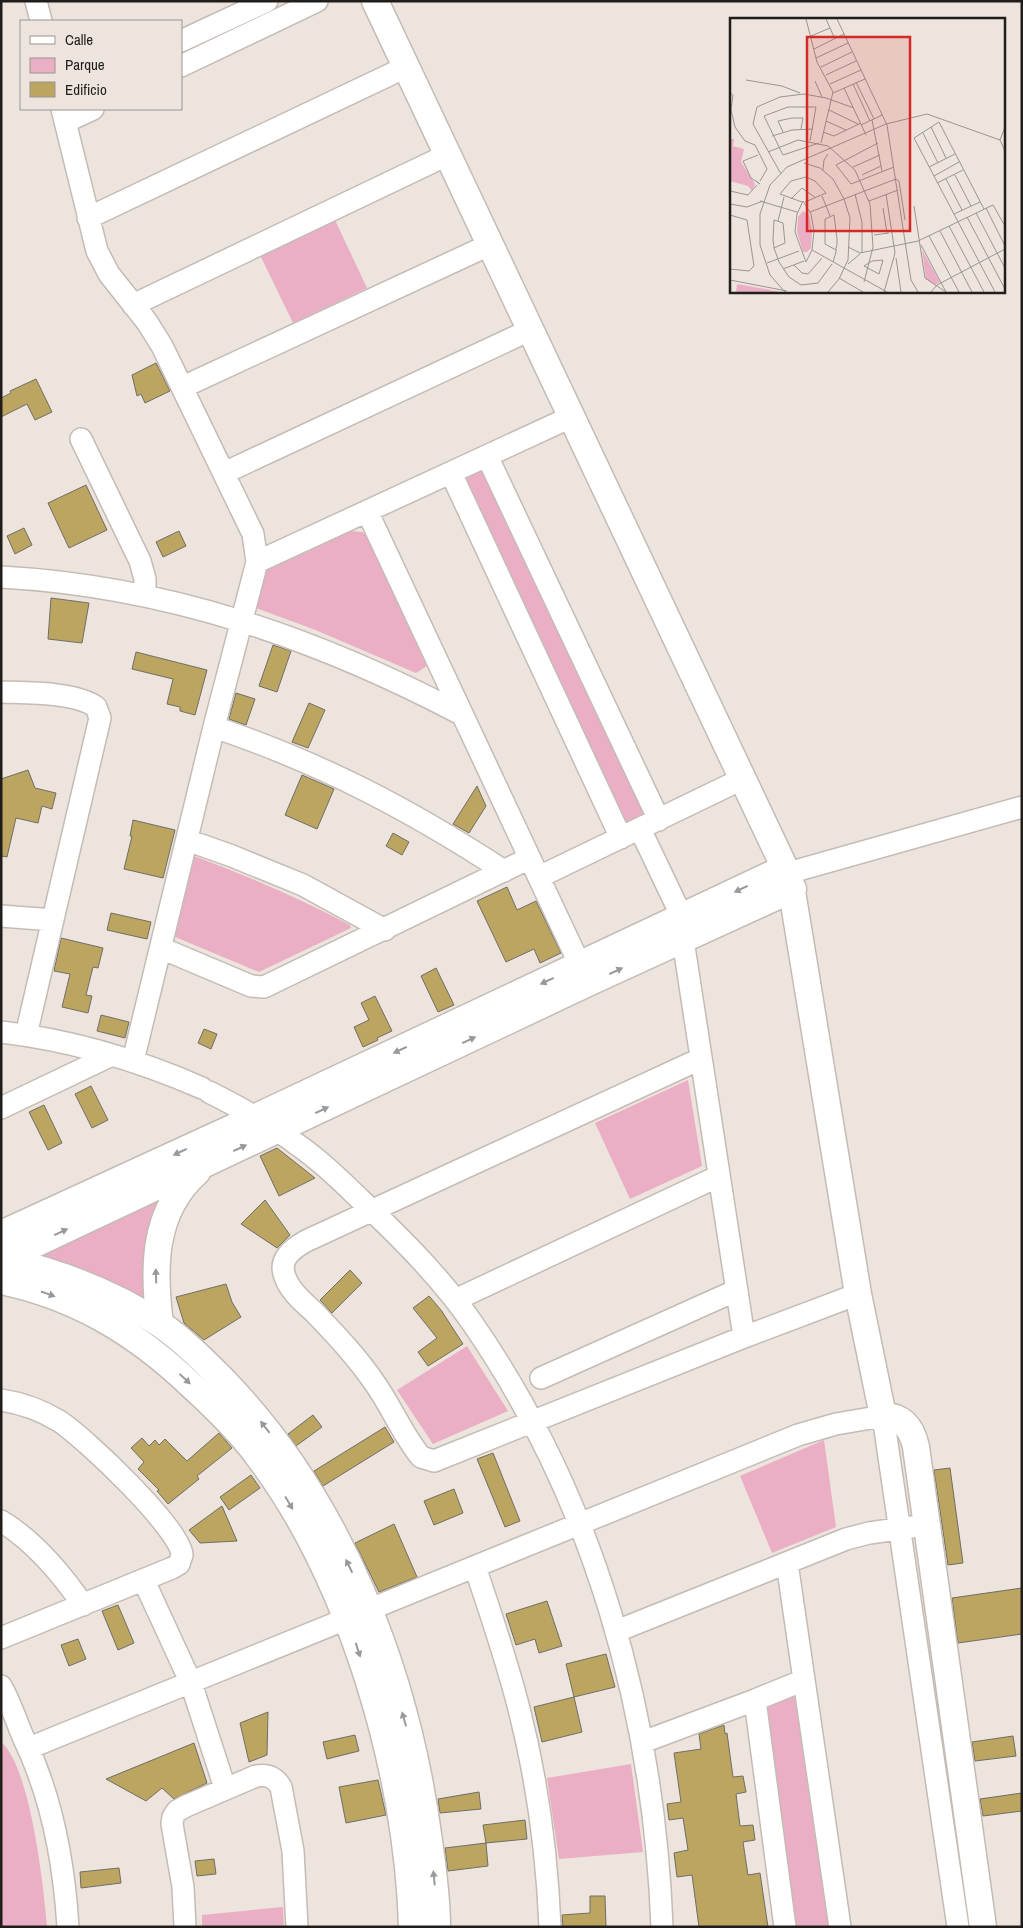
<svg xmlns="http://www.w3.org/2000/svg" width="1023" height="1928" font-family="'Archivo Narrow',sans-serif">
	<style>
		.green { fill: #ebafc5 }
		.building { fill: #bba560; stroke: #706e65 }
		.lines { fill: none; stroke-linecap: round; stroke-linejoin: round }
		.minor-casing { stroke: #c4bbb5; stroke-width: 24 }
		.tertiary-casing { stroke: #c4bbb5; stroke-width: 29 }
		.minor { stroke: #fff; stroke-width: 21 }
		.tertiary { stroke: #fff; stroke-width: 26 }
		.oneway { fill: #9b9998 }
		.inset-road { fill: none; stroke: #9b948f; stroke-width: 1 }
		.view { fill: #d62828; fill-opacity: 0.15; stroke: #d62828; stroke-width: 2.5 }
		.inset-edge { fill: none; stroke: #201d1a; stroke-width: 2.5 }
	</style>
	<rect width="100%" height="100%" fill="#ede4dd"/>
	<!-- green -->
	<path class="green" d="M335,220L367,288L293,323L260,255Z
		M482,469L645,813L642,818L631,823L621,819L464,477Z
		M352,531L362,532L367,535L427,666L416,673L313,629L256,608L266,571Z
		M194,856C248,876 299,898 350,925L351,928L259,972L175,937Z
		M688,1080L702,1166L630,1199L595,1123Z
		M162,1197C142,1234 141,1263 148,1303L32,1257Z
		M467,1346L508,1411L433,1444L397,1390Z
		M824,1440L836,1527L772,1553L740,1476Z
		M799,1689L832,1927H791L762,1704Z
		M1,1742C30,1765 44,1888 47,1927H1Z
		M631,1764L643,1852L559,1859L547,1778Z
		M283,1907L284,1927H202V1915Z"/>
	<!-- building -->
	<path class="building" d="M156,363L170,391L145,403L141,394L137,396L132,375Z
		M36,379L52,412L35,420L27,404L1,417V398L11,393L10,391Z
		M86,485L107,530L69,548L48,503Z
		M24,528L32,545L15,554L7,536Z
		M179,531L186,546L163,557L156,542Z
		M51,598L89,603L82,643L48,639Z
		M273,645L291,651L277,692L259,686Z
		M136,652L207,670L195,715L180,711V707L167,704L173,679L132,669Z
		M236,693L255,699L246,725L229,719Z
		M309,703L325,710L308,748L292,742Z
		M28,770L35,788L56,793L52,809L42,806L38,823L16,818L7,857L1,856V779Z
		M302,775L334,789L317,829L285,815Z
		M477,786L486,806L469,833L453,824Z
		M133,820L175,830L163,878L124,869L132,836H130Z
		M393,833L409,842L402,855L386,846Z
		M507,887L517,910L536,901L561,953L540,963L534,949L506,962L477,901Z
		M111,913L151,922L147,939L107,930Z
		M61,938L103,948L98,968L93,967L86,995L92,996L88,1013L62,1007L70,974L54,971Z
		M436,968L454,1005L438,1012L421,976Z
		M375,996L392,1031L377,1038L378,1040L363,1047L354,1027L369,1020L361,1003Z
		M101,1015L129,1022L125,1038L97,1031Z
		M204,1029L217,1034L211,1049L198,1043Z
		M91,1086L108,1120L92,1128L75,1094Z
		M44,1105L62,1143L48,1150L29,1112Z
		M277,1148L315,1178L279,1196L260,1156Z
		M265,1200L290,1235L277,1248L241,1224Z
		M350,1270L362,1283L332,1313L320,1300Z
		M226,1284L232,1302L241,1317L204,1340L184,1323L176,1297Z
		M429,1296L441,1310L463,1344L428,1366L418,1352L437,1338L413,1308Z
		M313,1415L322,1427L296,1446L288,1434Z
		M385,1427L394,1442L323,1486L314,1471Z
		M219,1433L232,1448L197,1476L199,1479L168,1504L157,1491L159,1490L138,1469L144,1462L131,1448L142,1438L149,1446L155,1440L159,1445L165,1439L187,1461Z
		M493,1453L520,1521L505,1527L477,1459Z
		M950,1468L963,1563L948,1565L934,1470Z
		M251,1475L260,1488L229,1510L220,1497Z
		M454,1489L463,1513L434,1525L424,1501Z
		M222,1506L237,1541L200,1543L189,1530Z
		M394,1524L417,1577L379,1592L355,1543Z
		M1022,1588V1634L958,1643L952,1598Z
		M547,1601L562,1646L539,1653L535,1639L516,1645L506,1614Z
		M118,1605L134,1643L118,1650L102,1611Z
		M78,1639L86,1659L69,1666L61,1645Z
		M606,1654L615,1687L574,1697L566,1664Z
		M574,1697L582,1732L542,1742L534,1707Z
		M268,1712L267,1755L249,1762L240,1723Z
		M724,1725L725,1734L727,1733L733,1777L743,1776L746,1792L736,1794L740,1826L753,1825L755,1840L743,1842L748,1875L760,1873L768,1927H699L692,1875L677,1877L674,1853L688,1850L683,1818L669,1820L667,1804L681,1802L674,1753L701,1749L699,1734Z
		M355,1735L359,1751L327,1759L323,1742Z
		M1013,1736L1016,1756L975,1761L972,1742Z
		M194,1743L207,1783L174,1799L162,1788L146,1801L106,1779Z
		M378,1780L386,1815L346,1823L339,1787Z
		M479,1792L481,1809L440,1813L438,1799Z
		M1022,1793V1811L983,1816L980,1799Z
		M525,1820L527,1839L486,1843L483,1825Z
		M486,1843L488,1866L448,1871L445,1848Z
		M214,1859L216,1874L197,1876L195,1861Z
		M119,1868L121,1883L81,1888L80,1872Z
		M590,1896H605L606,1927H563L562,1915L590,1913Z"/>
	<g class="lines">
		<!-- minor casing -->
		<g class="minor-casing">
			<path id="minor" d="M36,1L41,21
				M181,41L267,1
				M181,66L317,1
				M62,109L97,251L109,274L147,322L162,346L253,534L257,562L214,727L133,1061
				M65,122L93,109
				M88,218L406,67
				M133,305L447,155
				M183,387L489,245
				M81,439L140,561L145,579V596
				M487,456L659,820
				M224,473L530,330
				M451,473L621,838
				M367,511L586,978
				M257,562L571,417
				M1,577C166,586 316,638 461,714
				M1,692C27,693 76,692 96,707L100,718L26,1035
				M214,727C321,763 409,809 504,871
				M640,829L682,917L683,940L744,1337
				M187,840L232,856L303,885L385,930
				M788,873L1022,807
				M539,877L742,779
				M1,916L53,920
				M161,948L251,986L264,987L530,858
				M1,1032C71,1040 138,1060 202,1088
				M700,1059L306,1241C292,1249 278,1259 285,1277C290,1291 303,1302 314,1312C336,1335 358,1358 376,1385C392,1408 403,1435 421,1457L434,1461L744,1337L858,1294
				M209,1092C239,1107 269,1123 295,1143C320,1160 341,1181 363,1202C403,1240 442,1279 473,1324C595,1501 654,1714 662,1927
				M1,1108L112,1055
				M455,1300L719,1176
				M541,1378L737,1290
				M1,1400C21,1403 41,1410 59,1421C84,1437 181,1529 182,1555L179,1564L172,1568L1,1638
				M1,1521C34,1541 61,1573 83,1605
				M787,1563L840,1927
				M475,1567C491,1614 507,1661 519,1709C537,1779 547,1854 550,1927
				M144,1581L191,1683L225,1788
				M617,1631L846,1539L869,1533L912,1527
				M1,1686C11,1703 16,1721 24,1739C52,1797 64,1862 68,1927
				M755,1700L785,1927
				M643,1742L755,1700L804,1680
				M29,1748L798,1435L836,1424L883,1416L958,1927
				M185,1927L183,1887L172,1824L173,1817L177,1811L186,1806L256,1776C267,1774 275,1777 281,1787L293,1851L297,1927"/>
		</g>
		<!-- tertiary casing -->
		<g class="tertiary-casing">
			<path id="tertiary" d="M375,1L790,879L858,1294L883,1416C903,1416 912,1429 916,1447L983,1927
				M1,1234L256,1117L785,868
				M1,1259C58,1272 111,1291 160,1324C182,1339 202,1359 221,1378C341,1500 407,1673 429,1841C433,1869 437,1898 437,1927
				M1,1260L588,983L793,889
				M1,1281C77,1297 137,1333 193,1387C216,1408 239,1430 258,1456C351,1579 408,1773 412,1927
				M160,1324C153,1270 152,1212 197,1172"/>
		</g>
		<!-- minor -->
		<use href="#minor" class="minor"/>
		<!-- tertiary -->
		<use href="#tertiary" class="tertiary"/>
	</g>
	<!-- one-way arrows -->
	<defs><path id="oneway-solid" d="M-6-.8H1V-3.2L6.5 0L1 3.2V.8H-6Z" transform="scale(1.25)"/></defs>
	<g class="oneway">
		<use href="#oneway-solid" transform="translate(741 889) rotate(155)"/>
		<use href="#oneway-solid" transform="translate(616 971) rotate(-25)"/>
		<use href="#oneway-solid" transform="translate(547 981) rotate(155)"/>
		<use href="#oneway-solid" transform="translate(469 1040) rotate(-25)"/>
		<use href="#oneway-solid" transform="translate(400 1050) rotate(155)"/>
		<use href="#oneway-solid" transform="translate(322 1110) rotate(-25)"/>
		<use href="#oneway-solid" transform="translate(240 1148) rotate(-25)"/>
		<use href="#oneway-solid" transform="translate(180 1152) rotate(155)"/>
		<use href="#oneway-solid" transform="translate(61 1232) rotate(-25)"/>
		<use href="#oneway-solid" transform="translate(156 1276) rotate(-92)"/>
		<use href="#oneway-solid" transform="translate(48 1294) rotate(19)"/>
		<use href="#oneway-solid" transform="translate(185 1379) rotate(43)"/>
		<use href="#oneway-solid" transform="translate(265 1427) rotate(-128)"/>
		<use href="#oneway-solid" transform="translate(289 1503) rotate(59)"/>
		<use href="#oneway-solid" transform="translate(349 1566) rotate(-116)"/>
		<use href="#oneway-solid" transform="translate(358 1650) rotate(72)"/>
		<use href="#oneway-solid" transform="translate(404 1719) rotate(-106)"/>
		<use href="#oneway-solid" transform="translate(434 1878) rotate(-96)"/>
	</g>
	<!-- overview -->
	<g transform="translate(730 18)">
		<rect width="275" height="275" fill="#ede4dd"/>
		<path d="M0,121H4L3,128L14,131L11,144L25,166L22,173L18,168L0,163ZM73,193L79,197L82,213L81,230L77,234H73L67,214L68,199ZM192,232L210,264L205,267L196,261ZM7,266L36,271L49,274H6Z" fill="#ebafc5"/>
		<path class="inset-road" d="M76,1L87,44L103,74L91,125M96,1L104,19M107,1L157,107L181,262L188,274M81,18L100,10M84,31L114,16M86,40L118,25M91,49L122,34M96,57L126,43M16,62L52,68L70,75M85,63L92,79M126,64L144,101M100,66L131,52M123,66L140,103M114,70L136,117M0,75L3,77L1,92L5,109L15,123L25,127L37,151L30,163M103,75L135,61M99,92L128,106M142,102L152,153M96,103L116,112M156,106L197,96L270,122M131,107L152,97M201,109L216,140M275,109L270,122L275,133M53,114L48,103L62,100H73L71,111M93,114L104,118L131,105M193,115L208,145M42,118L62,112L83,111M80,123L86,89H58L34,98L53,137L89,125M148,125L106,147L121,166L164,149M98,128L125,152L140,186L143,229L134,264M38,134L68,122L98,128M74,145L90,150L103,161L114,181L120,200L118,242L109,261L98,274M123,149L150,137M199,149L225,136M93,152L94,142L98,136M51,156L23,106L27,89L50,79L74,76L96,80L124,90M132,157L151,148M225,157L241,188M204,158L229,144M166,161L169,163L175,202M216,161L232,192M26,163L30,166L21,160L13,143L28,137M207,165L233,152M0,173L18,177L27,167M125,176L132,204V235M92,178L100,198M61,181L72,170L86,180M30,183L67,194M73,183L81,196L84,213L82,232L76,244L65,214L67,196ZM139,183L168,172M72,184L50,176L61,163L76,159L85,163L96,175L75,184M0,186L17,189L33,183M184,188L195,260L216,274M153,190L157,215M256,190L275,228M254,191L209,104L184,120L265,274M80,194L166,161M246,195L275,250M224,196L250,184M0,197L17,202L24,248L19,253L0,251M237,199L275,271M48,203L54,179M219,208L254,274M210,213L242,274M144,217L159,215M199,218L229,274M191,227L216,274M118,229L130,235L188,223L263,187L275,208M44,230L55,225L53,205L44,202L43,221L44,230L49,244L59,259L71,267L88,265L102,246M82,232L157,274M166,240L171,274M153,242L149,256L134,248L142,243ZM103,244L106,234V230L107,227V221L104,197L95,201V226L106,232M37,245L69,233M118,246L130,236M64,247L72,255L78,256L92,240M53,251L74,243M109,260L133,274M0,262L57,273M55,274L40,257L30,227V196L40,167L57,149L156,106M154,274L165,235L156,176M201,274L207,267L275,231"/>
		<path class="view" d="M77,19H180V213H77Z"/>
		<rect width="275" height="275" class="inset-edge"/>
	</g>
	<!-- border -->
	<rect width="1023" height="1928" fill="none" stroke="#201d1a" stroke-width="5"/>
	<!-- legend -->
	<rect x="20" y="20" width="162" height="90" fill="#ede4dd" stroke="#9b948f"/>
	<rect x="30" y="36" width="25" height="8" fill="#ffffff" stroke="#9b948f"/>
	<text x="65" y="45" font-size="15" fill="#201d1a">Calle</text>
	<rect x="30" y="58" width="25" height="15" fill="#ebafc5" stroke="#9b948f"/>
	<text x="65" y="70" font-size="15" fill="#201d1a">Parque</text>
	<rect x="30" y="82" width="25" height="15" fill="#bba560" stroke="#9b948f"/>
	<text x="65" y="95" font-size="15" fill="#201d1a">Edificio</text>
</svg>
